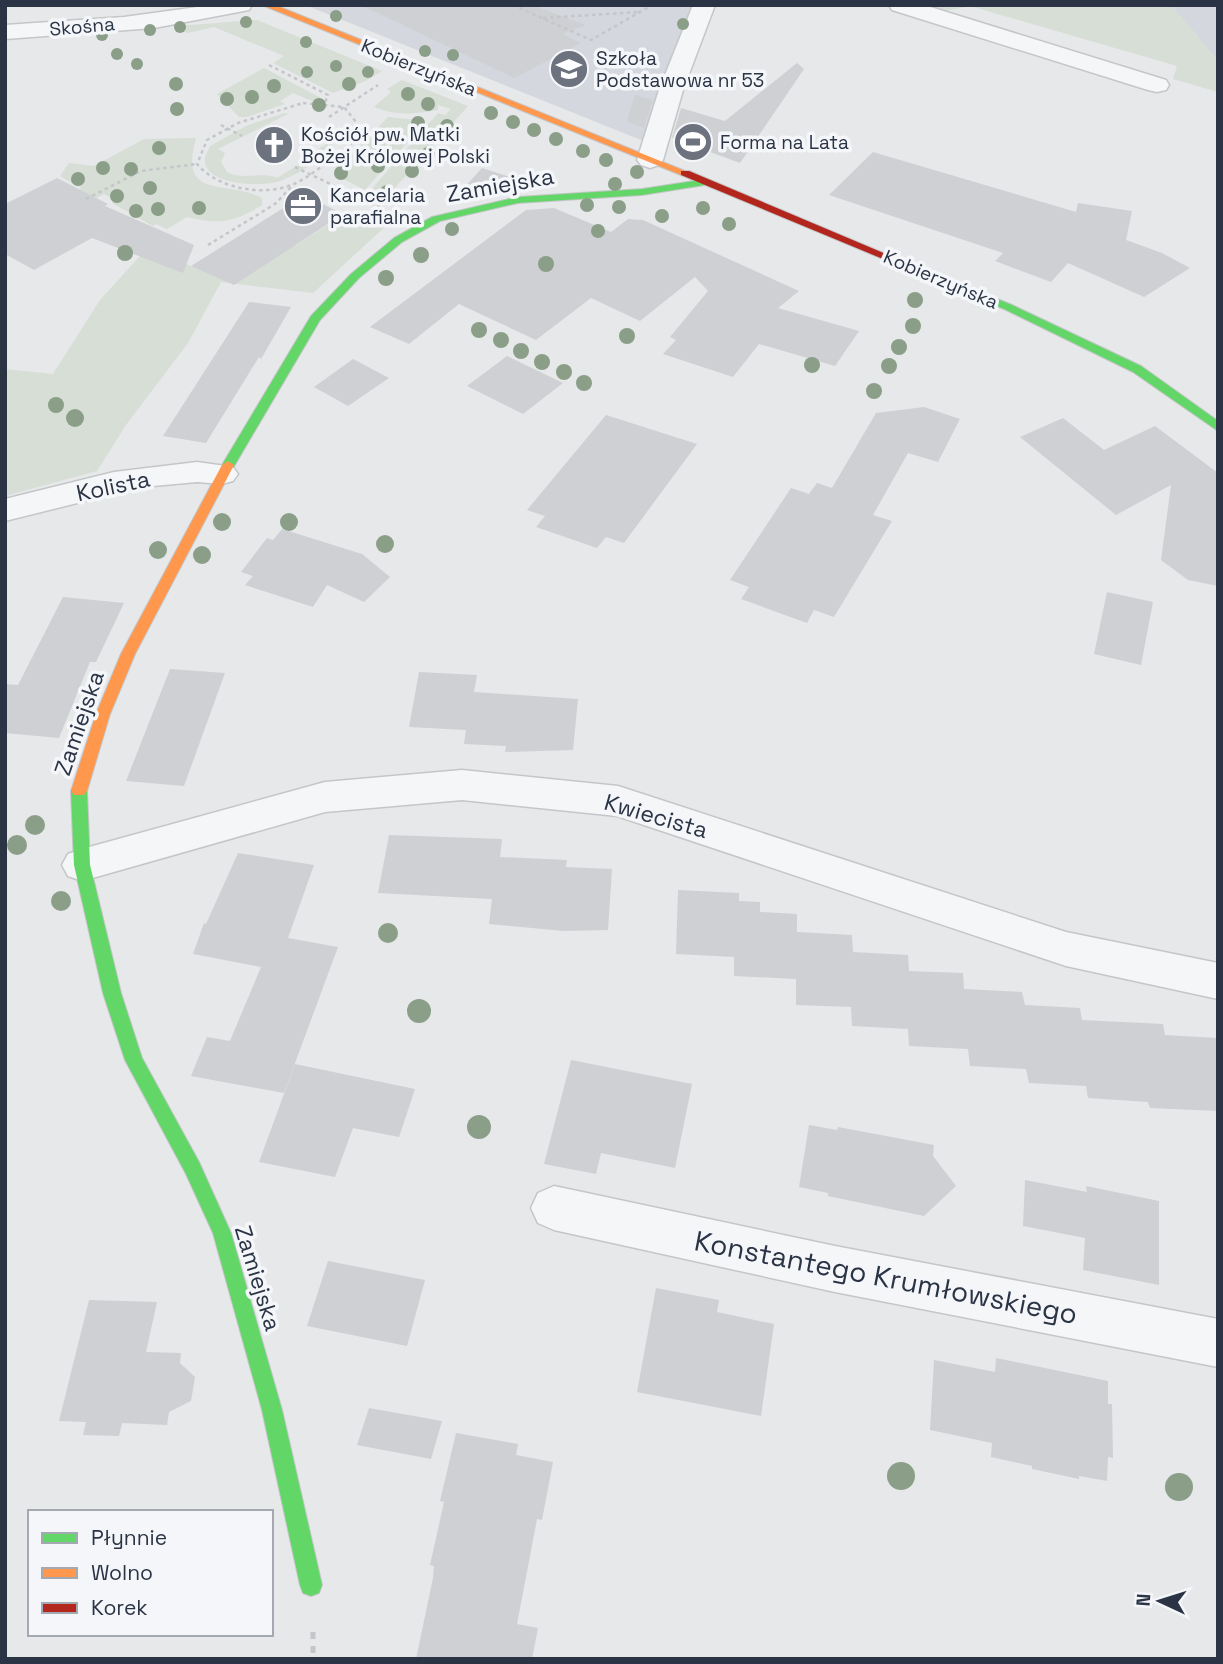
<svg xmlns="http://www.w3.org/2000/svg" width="1223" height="1664" font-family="'Space Grotesk',sans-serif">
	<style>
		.built { fill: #d4d7dd }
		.green { fill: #d6ded6 }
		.building { fill: #ced0d3 }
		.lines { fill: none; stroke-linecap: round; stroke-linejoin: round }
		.street-casing { stroke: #c4c6c8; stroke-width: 3 }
		.fast-casing { stroke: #c4c6c8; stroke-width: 2 }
		.slow-casing { stroke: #c4c6c8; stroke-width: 2 }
		.jam-casing { stroke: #c4c6c8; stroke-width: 2 }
		.path-far1 { stroke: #c5c6ca; stroke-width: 2.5; stroke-dasharray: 3.5 3.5; stroke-linecap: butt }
		.path { stroke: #c5c6ca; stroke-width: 5; stroke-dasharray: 7 7; stroke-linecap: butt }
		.street { fill: #f5f6f7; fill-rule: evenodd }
		.fast { fill: #63d668; fill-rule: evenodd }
		.slow { fill: #ff974d; fill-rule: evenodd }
		.jam { fill: #b3261e; fill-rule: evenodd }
		.tree { fill: #8a9e88 }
		.labels { text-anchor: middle; stroke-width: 7; stroke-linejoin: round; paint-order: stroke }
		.far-street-label { font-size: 19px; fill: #2b3445; stroke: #f4f6f9 }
		.far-poi-label { font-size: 19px; fill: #2b3445; stroke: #f4f6f9; text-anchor: start }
		.street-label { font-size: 23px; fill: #2b3445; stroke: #f4f6f9 }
		.near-street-label { font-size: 28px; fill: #2b3445; stroke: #f4f6f9 }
	</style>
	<rect width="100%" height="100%" fill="#e6e8ea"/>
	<!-- built -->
	<path class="built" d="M305,5H689L691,7L686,36L651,137L641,140Z
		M1171,5H1218V61Z"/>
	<!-- green -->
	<path class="green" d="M923,5H1171L1218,61V92L1173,79L1177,66L970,6L945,11Z
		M257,20L382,71L366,81L333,93L273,63L284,56L214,27L188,33L177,29V26Z
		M264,68L321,98L312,101L293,93L280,101L285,104L247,117H239L217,94Z
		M402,80L468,106L384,200L369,192L438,113L445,115L451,109L438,105V110C415,114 396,116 374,107L391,92L387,89Z
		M285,113L288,114L218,149L225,153L221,162L227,172C244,181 261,171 277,178L316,154L313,152L339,137L341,139L328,147L334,150C317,161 299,174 280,181C264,187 208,186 205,162C204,157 208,151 210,146L248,125Z
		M388,117L426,121L365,190L339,177L337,171Z
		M196,138C178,202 227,179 262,198V205C235,222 219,225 187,217L167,229L156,224L153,226L112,203L115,200L104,194L93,200L78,191L81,188L60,176L69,163L94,166L144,139Z
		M343,215L379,219L388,224L313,293L221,282L188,343L126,425L97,471L5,496V369L53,374L100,300L140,256L163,254L198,269L209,261L283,240L296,245Z"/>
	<!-- building -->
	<path class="building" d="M361,5H532L586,25L562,34L581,43L514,78Z
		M797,63L804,69L740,163L672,138L681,108L725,121Z
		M635,95L653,100L644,128L627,121Z
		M873,152L1076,212L1078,203L1132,211L1126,240L1162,253L1190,268L1144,297L1068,263L1051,282L995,261L1003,253L829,195Z
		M482,168L523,181L512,191L467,201L455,198Z
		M57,178L108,204L105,206L194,245L183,273L92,238L34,270L5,254V204Z
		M304,195L343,214L234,285L191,266Z
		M554,208L611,232L628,219L643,220L799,291L778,308L859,331L835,366L759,344L733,377L663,354L676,340L670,337L708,291L695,277L640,321L591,298L536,340L459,304L409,344L370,327L526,210Z
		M249,302L291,307L261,359L259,357L206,443L163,436Z
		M507,356L563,383L523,414L467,386Z
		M353,359L389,378L348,406L314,387Z
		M924,407L960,419L938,462L908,453L873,515L892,521L834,617L814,610L807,623L741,599L749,587L730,580L791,488L809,494L817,483L832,488L876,413Z
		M606,415L697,444L624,543L606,537L597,548L536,527L545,516L527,510Z
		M1063,418L1104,450L1155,426L1218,473V586L1188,580L1161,560L1171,485L1116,515L1020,437Z
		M282,529L362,554L390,577L364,602L327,585L313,607L245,585L253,576L241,572L267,538L273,540Z
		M1107,592L1153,602L1141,665L1094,654Z
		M63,597L124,603L96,662H90L59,738L5,733V684L18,685Z
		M170,669L225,673L184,786L126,781Z
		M419,672L477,675L474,692L578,699L573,750L505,752L506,746L464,744L466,730L409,727Z
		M389,835L502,839L500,857L567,860L566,867L612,869L608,930L564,931L489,924L492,899L378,893Z
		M238,853L314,865L288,938L338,947L284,1093L191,1076L207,1037L230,1041L261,967L193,954L204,923L206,924Z
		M678,890L739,893V901L760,902V912L797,914V932L852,935L853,952L908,955L909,971L963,973L964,989L1022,992L1025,1005L1080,1008L1082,1020L1163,1024L1165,1035L1218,1038V1111L1150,1108L1148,1102L1088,1098L1086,1086L1029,1083L1026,1069L970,1066L968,1049L909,1046L908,1029L852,1026L851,1007L796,1005V979L734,976V957L676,954Z
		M571,1060L692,1084L675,1168L601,1153L596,1174L544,1164Z
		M295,1064L415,1089L399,1137L353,1128L335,1177L259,1162Z
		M809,1125L837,1130L838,1127L934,1145L933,1156L956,1186L924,1216L828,1196V1193L799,1187Z
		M1025,1180L1087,1192L1086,1186L1159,1201V1285L1083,1270L1085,1238L1023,1226Z
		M328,1261L425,1280L407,1346L307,1326Z
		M656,1288L719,1300L717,1312L774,1324L761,1416L637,1392Z
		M89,1300L157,1302L146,1352L181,1353L180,1363L195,1377L191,1401L169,1412L167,1425L122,1423L119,1436L83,1435L86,1422L59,1421Z
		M996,1358L1108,1381V1404H1112L1113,1458L1108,1457L1107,1481L1079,1476V1479L1032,1469V1466L991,1457L992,1443L930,1430L934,1360L995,1372Z
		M369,1408L442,1421L431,1459L357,1445Z
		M456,1433L518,1444L516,1455L553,1462L542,1520L537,1519L517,1624L538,1628L532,1659H416L433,1578L434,1566L430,1565L444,1502L440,1501Z"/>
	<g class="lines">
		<!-- street casing -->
		<g class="street-casing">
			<path id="street" d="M212,5H252L249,10L154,28L5,39V25L124,17Z
				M693,5H715L683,90L663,160L659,165L650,168L641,165L637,160L659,90Z
				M889,5H924L1166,80L1169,85L1166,90L1157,92L1148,90L892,10Z
				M197,462L233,467L238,474L233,481L222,484L197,482L142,487L5,521V499L114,472Z
				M462,770L618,786L1066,932L1218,963V999L1066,966L617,816L462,800L325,812L82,881L68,876L62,865L68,854L82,849L325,782Z
				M554,1186L835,1246L1218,1319V1367L835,1292L554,1230L538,1223L531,1208L538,1193Z"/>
		</g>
		<!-- fast casing -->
		<g class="fast-casing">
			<path id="fast" d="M707,179L712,182L711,184L642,195L518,203L440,221L402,242L359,278L320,320L233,468H223L222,465L311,316L351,274L394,238L432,217L518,197L642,189Z
				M887,254L1012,305L1141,366L1218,421V431L1133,372L1004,309L883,259V255Z
				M79,785L84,787L87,791L90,865L121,993L142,1058L199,1162L231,1233L282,1410L322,1585L319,1593L311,1596L303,1593L300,1585L262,1410L213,1233L186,1174L125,1060L103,993L74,865L71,791L74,787Z"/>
		</g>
		<!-- slow casing -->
		<g class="slow-casing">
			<path id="slow" d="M262,5H275L690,173L681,175Z
				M228,461L234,465L135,654L110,714L87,791L84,795H74L71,791L96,714L121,654L222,465Z"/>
		</g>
		<!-- jam casing -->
		<g class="jam-casing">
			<path id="jam" d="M681,171H689L893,257L883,259L681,175Z"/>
		</g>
		<!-- path-far1 -->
		<path class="path-far1" d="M513,5L591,40L652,5
			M543,18L639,12
			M269,65L328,95L324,105
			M303,103L344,107L361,128C355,143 344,150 331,159C320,168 307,178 294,184C264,197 218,189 197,164L207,140L238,123Z
			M329,117L378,85
			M221,125L242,136
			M295,167L383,209
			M86,199L141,171L197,164
			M208,245L275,204L293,185"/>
		<!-- path -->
		<path class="path" d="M313,1632V1659"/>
		<!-- street -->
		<use href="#street" class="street"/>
		<!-- fast -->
		<use href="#fast" class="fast"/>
		<!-- slow -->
		<use href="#slow" class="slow"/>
		<!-- jam -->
		<use href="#jam" class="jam"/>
	</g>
	<!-- trees -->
	<g class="tree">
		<circle cx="336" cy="16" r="6"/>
		<circle cx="246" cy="22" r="6"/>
		<circle cx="683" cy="24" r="6"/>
		<circle cx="180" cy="27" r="6"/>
		<circle cx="150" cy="30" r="6"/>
		<circle cx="102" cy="35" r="6"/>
		<circle cx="306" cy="42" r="6"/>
		<circle cx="425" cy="51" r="6"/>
		<circle cx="117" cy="54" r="6"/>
		<circle cx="453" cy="55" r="6"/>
		<circle cx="137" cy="64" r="6"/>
		<circle cx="336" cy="66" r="6"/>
		<circle cx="307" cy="72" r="6"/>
		<circle cx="368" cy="72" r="6"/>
		<circle cx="176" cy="84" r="7"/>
		<circle cx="349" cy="84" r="7"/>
		<circle cx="274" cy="86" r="7"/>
		<circle cx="408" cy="94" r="7"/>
		<circle cx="252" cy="97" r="7"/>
		<circle cx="227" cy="99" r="7"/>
		<circle cx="428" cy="104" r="7"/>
		<circle cx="319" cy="105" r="7"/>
		<circle cx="177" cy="109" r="7"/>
		<circle cx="491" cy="113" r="7"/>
		<circle cx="513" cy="122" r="7"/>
		<circle cx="418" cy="123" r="7"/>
		<circle cx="447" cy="126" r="7"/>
		<circle cx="534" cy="130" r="7"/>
		<circle cx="556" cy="139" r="7"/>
		<circle cx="159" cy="148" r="7"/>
		<circle cx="583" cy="151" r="7"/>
		<circle cx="428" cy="154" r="7"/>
		<circle cx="606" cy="160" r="7"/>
		<circle cx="378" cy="166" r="7"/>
		<circle cx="103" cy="168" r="7"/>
		<circle cx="131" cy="169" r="7"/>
		<circle cx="412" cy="171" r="7"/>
		<circle cx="637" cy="172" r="7"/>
		<circle cx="341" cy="173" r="7"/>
		<circle cx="78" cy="179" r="7"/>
		<circle cx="615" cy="184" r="7"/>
		<circle cx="150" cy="188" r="7"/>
		<circle cx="387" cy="192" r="7"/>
		<circle cx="117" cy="196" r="7"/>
		<circle cx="587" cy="205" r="7"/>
		<circle cx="619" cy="207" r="7"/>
		<circle cx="199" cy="208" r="7"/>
		<circle cx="703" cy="208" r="7"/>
		<circle cx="158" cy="209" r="7"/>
		<circle cx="136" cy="211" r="7"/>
		<circle cx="662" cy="216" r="7"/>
		<circle cx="729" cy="224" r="7"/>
		<circle cx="452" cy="229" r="7"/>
		<circle cx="598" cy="231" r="7"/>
		<circle cx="125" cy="253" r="8"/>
		<circle cx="421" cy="255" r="8"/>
		<circle cx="546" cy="264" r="8"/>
		<circle cx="386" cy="278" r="8"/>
		<circle cx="915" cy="300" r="8"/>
		<circle cx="913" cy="326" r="8"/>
		<circle cx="479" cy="330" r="8"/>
		<circle cx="627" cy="336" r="8"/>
		<circle cx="501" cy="340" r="8"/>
		<circle cx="899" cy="347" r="8"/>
		<circle cx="521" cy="351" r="8"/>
		<circle cx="542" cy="362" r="8"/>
		<circle cx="812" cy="365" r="8"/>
		<circle cx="889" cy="366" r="8"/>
		<circle cx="564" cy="372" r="8"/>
		<circle cx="584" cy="383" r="8"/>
		<circle cx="874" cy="391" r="8"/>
		<circle cx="56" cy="405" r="8"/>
		<circle cx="75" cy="418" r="9"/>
		<circle cx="222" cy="522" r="9"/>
		<circle cx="289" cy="522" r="9"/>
		<circle cx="385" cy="544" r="9"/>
		<circle cx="158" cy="550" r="9"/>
		<circle cx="202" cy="555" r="9"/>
		<circle cx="35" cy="825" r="10"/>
		<circle cx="17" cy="845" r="10"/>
		<circle cx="61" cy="901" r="10"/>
		<circle cx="388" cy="933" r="10"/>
		<circle cx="419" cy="1011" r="12"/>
		<circle cx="479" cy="1127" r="12"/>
		<circle cx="901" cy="1476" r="14"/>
		<circle cx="1179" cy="1487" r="14"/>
	</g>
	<!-- icons -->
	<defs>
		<g id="school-disc" transform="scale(2.0125)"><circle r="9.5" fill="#6c737f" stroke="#f4f6f9"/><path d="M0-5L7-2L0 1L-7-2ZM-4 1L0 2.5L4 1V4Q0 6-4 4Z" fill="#fff"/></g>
		<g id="stadium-disc" transform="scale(2.0125)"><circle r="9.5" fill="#6c737f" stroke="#f4f6f9"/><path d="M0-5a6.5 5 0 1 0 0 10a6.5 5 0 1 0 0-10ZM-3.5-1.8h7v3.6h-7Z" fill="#fff"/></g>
		<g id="church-disc" transform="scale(2.0125)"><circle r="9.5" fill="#6c737f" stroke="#f4f6f9"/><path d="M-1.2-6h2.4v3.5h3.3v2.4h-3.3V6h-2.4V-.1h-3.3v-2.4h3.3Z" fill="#fff"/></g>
		<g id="office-disc" transform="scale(2.0125)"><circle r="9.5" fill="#6c737f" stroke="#f4f6f9"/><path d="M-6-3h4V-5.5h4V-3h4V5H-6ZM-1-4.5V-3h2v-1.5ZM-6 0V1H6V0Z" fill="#fff"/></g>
	</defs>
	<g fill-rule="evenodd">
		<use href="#school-disc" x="569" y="69"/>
		<use href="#stadium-disc" x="693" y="142"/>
		<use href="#church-disc" x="274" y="145"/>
		<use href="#office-disc" x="303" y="206"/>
	</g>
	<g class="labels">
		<!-- far-street labels -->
		<g class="far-street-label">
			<text transform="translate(82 26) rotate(-5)" y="7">Skośna</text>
			<text transform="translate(419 67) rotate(22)" y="7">Kobierzyńska</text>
			<text transform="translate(941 279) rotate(23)" y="7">Kobierzyńska</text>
		</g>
		<!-- far-poi labels -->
		<g class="far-poi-label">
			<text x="596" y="65">Szkoła<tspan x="596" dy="22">Podstawowa nr 53</tspan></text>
			<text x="301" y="141">Kościół pw. Matki<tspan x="301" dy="22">Bożej Królowej Polski</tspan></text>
			<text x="720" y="149">Forma na Lata</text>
			<text x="330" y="202">Kancelaria<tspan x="330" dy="22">parafialna</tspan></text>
		</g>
		<!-- street labels -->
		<g class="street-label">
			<text transform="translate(500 185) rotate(-10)" y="8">Zamiejska</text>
			<text transform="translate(113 486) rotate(-12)" y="8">Kolista</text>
			<text transform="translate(79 723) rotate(-71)" y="8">Zamiejska</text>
			<text transform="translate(656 816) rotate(16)" y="8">Kwiecista</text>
			<text transform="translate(258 1278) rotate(73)" y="8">Zamiejska</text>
		</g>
		<!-- near-street labels -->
		<g class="near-street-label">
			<text transform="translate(886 1277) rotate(11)" y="10">Konstantego Krumłowskiego</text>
		</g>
	</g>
	<!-- border -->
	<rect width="1223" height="1664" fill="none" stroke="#2b3445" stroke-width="14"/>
	<!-- legend -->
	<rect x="28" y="1510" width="245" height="126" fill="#f4f6f9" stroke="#a4a8b1" stroke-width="2"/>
	<rect x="42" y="1533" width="35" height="10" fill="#63d668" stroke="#a4a8b1" stroke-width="2"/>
	<text x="91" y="1545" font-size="21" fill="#2b3445">Płynnie</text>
	<rect x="42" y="1568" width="35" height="10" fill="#ff974d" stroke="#a4a8b1" stroke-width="2"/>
	<text x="91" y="1580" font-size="21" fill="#2b3445">Wolno</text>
	<rect x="42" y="1603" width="35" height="10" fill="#b3261e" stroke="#a4a8b1" stroke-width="2"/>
	<text x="91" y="1615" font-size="21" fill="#2b3445">Korek</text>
	<!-- north arrow -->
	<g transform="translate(1160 1601) rotate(274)" stroke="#f4f6f9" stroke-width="5" paint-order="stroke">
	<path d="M0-5L12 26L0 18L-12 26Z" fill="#2b3445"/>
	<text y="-10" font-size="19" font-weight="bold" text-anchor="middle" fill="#2b3445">N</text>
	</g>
</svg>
